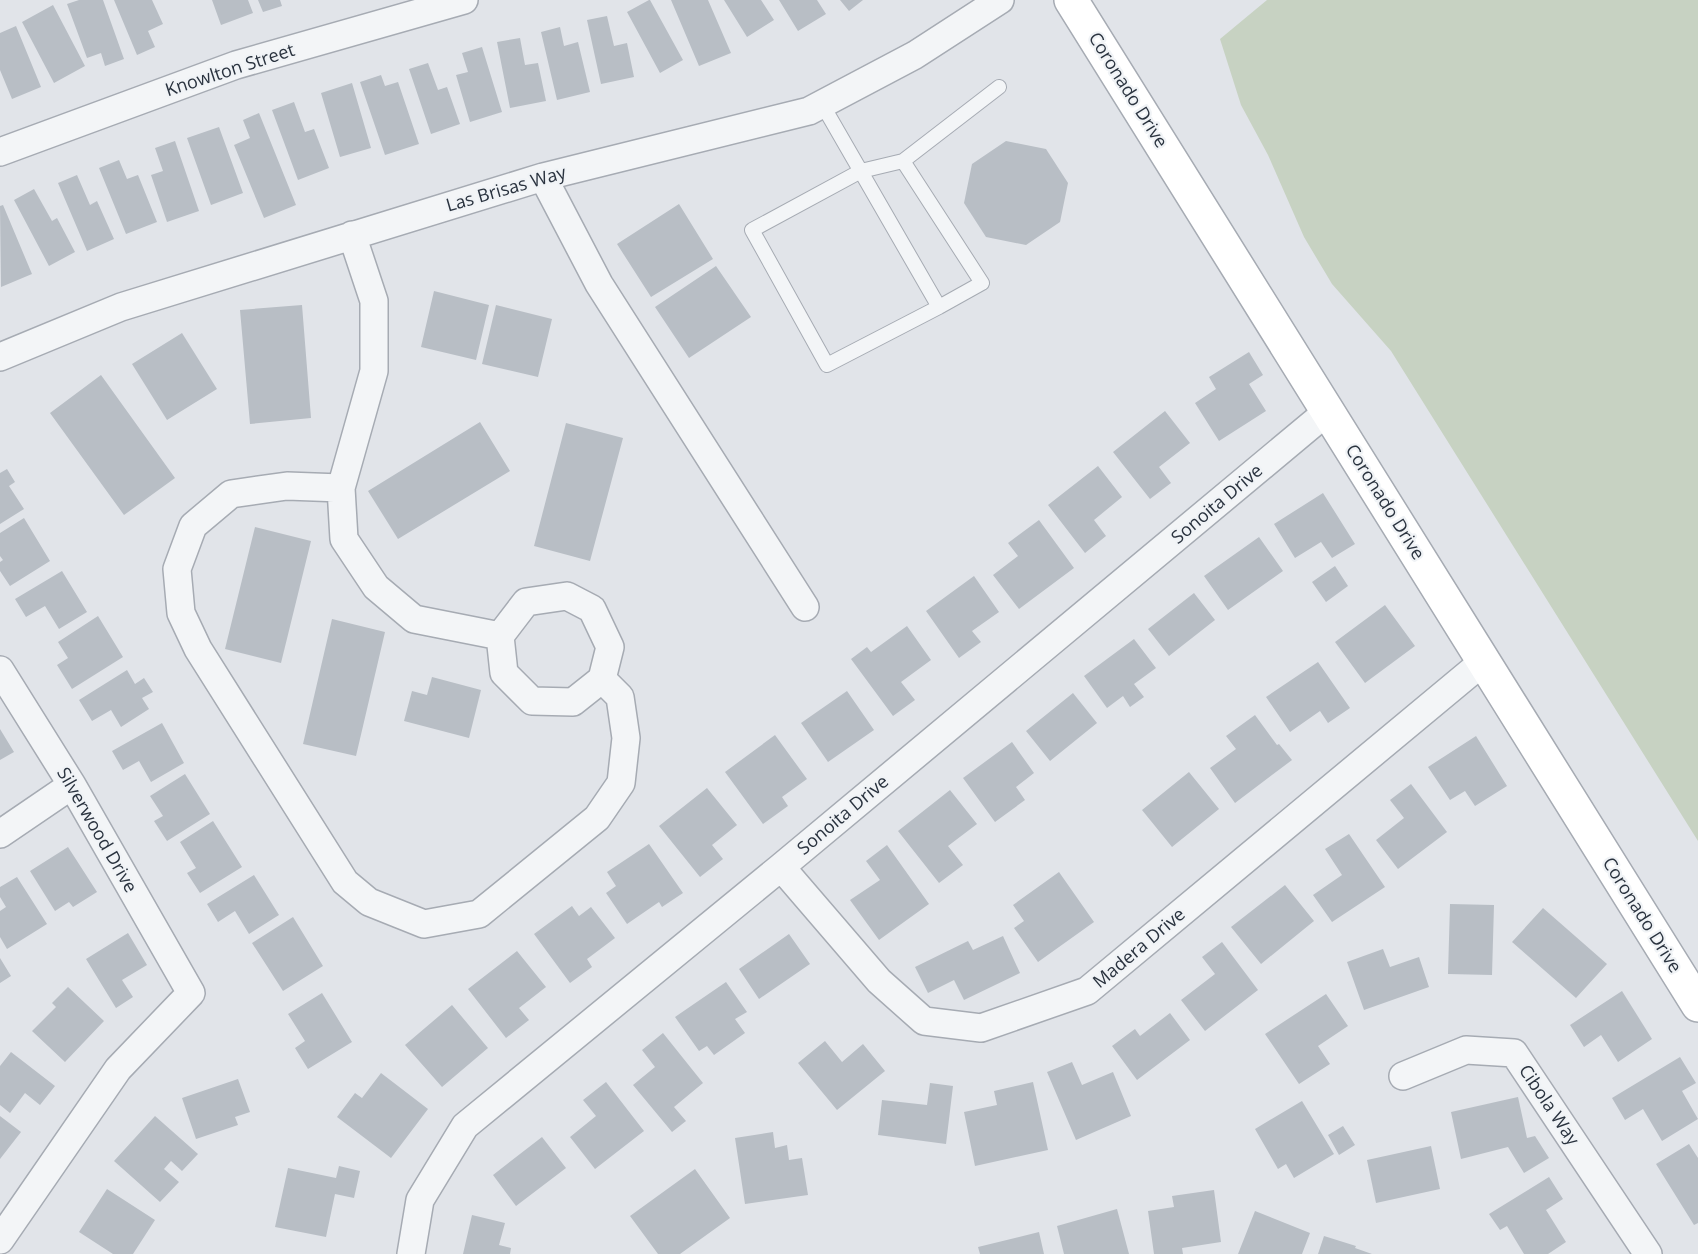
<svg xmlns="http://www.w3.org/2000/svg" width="1698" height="1254" font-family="'Open Sans',sans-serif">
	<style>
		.green { fill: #c7d2c2 }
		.building { fill: #b8bec5 }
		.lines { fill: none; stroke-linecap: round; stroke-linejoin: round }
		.lane-casing { stroke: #a6abb3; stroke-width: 16 }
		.street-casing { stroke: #a6abb3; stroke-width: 30 }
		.secondary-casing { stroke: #a6abb3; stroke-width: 36 }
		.lane { stroke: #f3f5f7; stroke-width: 14 }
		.street { stroke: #f3f5f7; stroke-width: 27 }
		.secondary { stroke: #fff; stroke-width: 33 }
		.labels { text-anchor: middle; stroke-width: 4.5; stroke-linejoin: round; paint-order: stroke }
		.street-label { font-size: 18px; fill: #2a333f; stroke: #f0f3f6 }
	</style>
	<rect width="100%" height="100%" fill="#e1e4e9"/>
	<!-- green -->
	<path class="green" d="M1267,0H1698V841L1391,351L1332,284L1304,237L1268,155L1241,105L1220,39Z"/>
	<!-- building -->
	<path class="building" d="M79,0H103L124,59L105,66L101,53L87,58L67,4Z
		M114,0H152L163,24L148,31L155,47L137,55Z
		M212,0H248L253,13L221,25Z
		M258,0H280L282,6L263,12Z
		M649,0H650L683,60L660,73L627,12Z
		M671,0H708L731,53L699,66Z
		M724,0H761L774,20L747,37Z
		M779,0H817L826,14L798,31Z
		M840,0H863L849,11Z
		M53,5L85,66L54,83L22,22Z
		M607,16L614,46L627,43L634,77L601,84L587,20Z
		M16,26L41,87L12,99L0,70V33Z
		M560,27L564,46L578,42L590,92L557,100L541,32Z
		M520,38L525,65L538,63L546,101L510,108L497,42Z
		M482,47L502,112L470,122L456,75L468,72L462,53Z
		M428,63L438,90L447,87L460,124L431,134L409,69Z
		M381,75L385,86L398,82L419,144L385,155L360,82Z
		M352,83L371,148L340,157L321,93Z
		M294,102L305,132L314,129L329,168L298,180L272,110Z
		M259,113L296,205L264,218L234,145L250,138L243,120Z
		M219,127L243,193L211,205L187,138Z
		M175,141L199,211L167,222L151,175L163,171L155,148Z
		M1006,141L1046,149L1068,183L1060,222L1026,245L986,237L964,203L972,164Z
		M119,160L127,179L138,175L157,222L126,234L99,168Z
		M77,175L90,205L97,201L114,239L87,251L58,183Z
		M34,189L52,221L57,218L75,252L49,266L14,200Z
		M679,204L713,259L651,297L617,244Z
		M3,205L32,274L1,287L0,206Z
		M716,266L751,317L689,358L655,307Z
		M434,291L489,305L476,360L421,347Z
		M302,305L311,418L250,424L240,310Z
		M496,305L552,319L538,377L482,364Z
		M182,333L217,389L167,420L132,364Z
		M1249,352L1263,375L1249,384L1266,411L1219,441L1195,403L1216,389L1209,377Z
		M101,375L175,478L124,515L50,413Z
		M1165,411L1190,443L1159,467L1171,483L1150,499L1113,452Z
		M480,422L510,471L398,539L368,491Z
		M566,423L623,438L590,561L534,546Z
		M1098,466L1122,497L1094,520L1106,536L1085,553L1048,505Z
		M7,469L15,482L9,486L24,509L0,524V473Z
		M1323,493L1355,544L1332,558L1321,542L1295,558L1274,524Z
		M24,518L50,561L10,586L0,571V562L3,560L0,556V533Z
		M1039,520L1074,568L1019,609L993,575L1018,556L1008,543Z
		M255,527L311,541L281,663L225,649Z
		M1259,537L1283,571L1228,610L1204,576Z
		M1335,566L1348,586L1326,602L1312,582Z
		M62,571L87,612L59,629L45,606L26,617L15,599Z
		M974,576L999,612L972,631L981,642L959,658L926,611Z
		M1194,593L1215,620L1169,656L1148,629Z
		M1385,605L1415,646L1365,683L1335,642Z
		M98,616L123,657L72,689L57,665L68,658L58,642Z
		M332,619L385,632L356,756L303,744Z
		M907,626L931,660L901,682L915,700L893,716L851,659L867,647L871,652Z
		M1134,639L1156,668L1134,684L1144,697L1130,707L1123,696L1107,708L1084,676Z
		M1318,662L1350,708L1328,723L1320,711L1290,732L1266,697Z
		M127,670L135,684L144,678L153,692L142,698L149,709L121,727L111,710L92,721L79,700Z
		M432,677L481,690L469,738L404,721L412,691L427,695Z
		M847,691L874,730L828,762L801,723Z
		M1073,693L1097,723L1050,761L1026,731Z
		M1255,715L1277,745L1279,744L1292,760L1235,803L1210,768L1236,749L1226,736Z
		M162,723L184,763L151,782L139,761L123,770L112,751Z
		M0,729L14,752L0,760Z
		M775,735L807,779L782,797L788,806L763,824L725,772Z
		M1476,736L1507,786L1475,806L1465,791L1450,800L1428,767Z
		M1012,742L1034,773L1016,787L1025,800L995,822L963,778Z
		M1189,772L1219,809L1172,847L1142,810Z
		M185,774L210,814L167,841L154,821L163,816L150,796Z
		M1411,784L1447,832L1398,869L1376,840L1404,818L1390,800Z
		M707,788L737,825L712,845L723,859L700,877L659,826Z
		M950,790L977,824L948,846L963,865L939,883L898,831Z
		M213,821L242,867L200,893L187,873L196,868L180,842Z
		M1349,834L1385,887L1332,922L1313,895L1342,875L1325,849Z
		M649,844L683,893L662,907L659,902L627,924L606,893L616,886L607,872Z
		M887,845L929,904L879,940L850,900L880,880L866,861Z
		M68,847L97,892L73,907L69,902L55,911L30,871Z
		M1059,872L1094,922L1038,962L1014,928L1024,921L1013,905Z
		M254,875L279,915L249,934L235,911L218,922L207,904Z
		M17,877L47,924L7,949L0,937V911L6,907L0,897V887Z
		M1285,885L1314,921L1261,964L1231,927Z
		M1450,904L1494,905L1492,975L1448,974Z
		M572,906L579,916L591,907L615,938L587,959L592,967L570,983L534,934Z
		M1543,908L1607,964L1576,998L1512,942Z
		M293,917L323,966L283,991L252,943Z
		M128,933L147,965L122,980L133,997L116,1008L86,959Z
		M789,934L810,964L759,999L739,969Z
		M1003,936L1020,973L964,1000L954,980L928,993L915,967L968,941L973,950Z
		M1222,942L1258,990L1205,1031L1181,1000L1215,974L1202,957Z
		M1383,949L1390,967L1419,957L1429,987L1364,1010L1347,962Z
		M517,951L546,987L519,1008L529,1020L506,1038L468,989Z
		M0,958L11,976L0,983Z
		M726,982L747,1012L735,1019L745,1033L714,1055L707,1046L699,1051L675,1017Z
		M68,987L104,1021L65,1062L32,1031L56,1007L52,1003Z
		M1622,991L1652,1039L1618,1062L1601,1035L1584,1047L1570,1025Z
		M322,993L352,1042L308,1069L295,1048L305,1041L288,1014Z
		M1326,994L1348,1026L1318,1046L1330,1064L1299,1084L1265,1034Z
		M452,1005L488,1048L442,1087L405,1045Z
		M1170,1013L1190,1040L1137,1080L1112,1046L1135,1029L1140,1036Z
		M663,1033L703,1083L674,1107L686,1121L672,1132L633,1085L655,1067L642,1050Z
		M825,1041L842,1062L863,1044L885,1071L837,1110L798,1063Z
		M11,1052L55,1086L40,1105L25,1093L10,1113L0,1105V1066Z
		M1680,1057L1696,1083L1682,1091L1698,1119L1662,1141L1643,1109L1625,1120L1612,1098Z
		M1072,1062L1082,1085L1113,1072L1131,1116L1076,1140L1047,1072Z
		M381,1073L428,1109L391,1158L337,1117L355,1093L362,1098Z
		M238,1079L250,1112L235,1117L238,1125L196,1139L182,1098Z
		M606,1082L644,1131L595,1169L570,1137L596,1116L583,1100Z
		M1033,1082L1048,1150L975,1166L964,1112L997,1105L994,1091Z
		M930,1083L953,1086L946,1144L878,1135L882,1100L927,1105Z
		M1518,1097L1527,1138L1535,1136L1549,1158L1524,1173L1508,1147L1461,1159L1451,1112Z
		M1302,1101L1334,1154L1294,1178L1286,1164L1278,1169L1255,1129Z
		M0,1116L21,1132L0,1159Z
		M155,1116L198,1154L182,1171L171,1161L164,1169L179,1182L160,1202L114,1161Z
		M1343,1126L1355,1145L1339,1155L1328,1135Z
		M773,1132L775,1148L787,1145L789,1160L802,1158L808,1195L745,1204L735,1138Z
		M542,1137L566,1168L516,1206L493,1175Z
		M1689,1144L1698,1158V1223L1694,1225L1656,1164Z
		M1431,1146L1440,1189L1376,1203L1367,1160Z
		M339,1166L360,1171L354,1198L335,1194L326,1237L275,1227L288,1168L336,1178Z
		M695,1169L730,1218L680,1254H658L630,1216Z
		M1549,1177L1563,1199L1546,1210L1566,1242L1548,1254H1524L1507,1226L1500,1230L1489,1214Z
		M107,1189L155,1220L133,1254H113L79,1232Z
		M1214,1190L1221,1242L1182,1248L1183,1254H1154L1148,1211L1174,1207L1172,1196Z
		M1117,1209L1129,1254H1064L1057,1226Z
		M1255,1211L1310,1233L1302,1254H1238Z
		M472,1215L505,1223L499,1245L511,1248L510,1254H463Z
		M1039,1232L1044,1254H980L978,1247Z
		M1324,1236L1356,1246L1355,1248L1372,1254H1318Z"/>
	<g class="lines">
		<!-- lane casing -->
		<g class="lane-casing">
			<path id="lane" d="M822,104L939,307L827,365L752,230L861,171L903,161L999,87
				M903,161L982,283L939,307"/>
		</g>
		<!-- street casing -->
		<g class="street-casing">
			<path id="street" d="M0,152L236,65L464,0
				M543,177L599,284L805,607
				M352,235L374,301V371L341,488L344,539L376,587L414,619L500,636
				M0,357L121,307L543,177L809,111L915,55L1000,0
				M341,488L287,486L231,494L193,526L177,569L181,613L198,649L345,882L369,902L424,924L479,914L597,818L621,783L626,738L620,697L602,679
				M567,596L592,609L610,647L602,679L573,702L532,701L504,673L500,636L526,602Z
				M0,670L72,785L191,993L118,1069L0,1240
				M0,834L72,785
				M781,867L879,981L924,1021L981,1028L1087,991L1484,661
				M1403,1076L1466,1050L1514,1053L1648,1254
				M411,1254L420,1200L465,1126L781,867L1328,411"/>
		</g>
		<!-- secondary casing -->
		<g class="secondary-casing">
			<path id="secondary" d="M1071,0L1698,1005"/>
		</g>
		<!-- lane -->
		<use href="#lane" class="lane"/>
		<!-- street -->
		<use href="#street" class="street"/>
		<!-- secondary -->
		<use href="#secondary" class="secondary"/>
	</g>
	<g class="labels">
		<!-- street labels -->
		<g class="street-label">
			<text transform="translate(230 70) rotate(-18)" y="6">Knowlton Street</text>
			<text transform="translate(1128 90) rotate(58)" y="6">Coronado Drive</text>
			<text transform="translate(506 189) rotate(-16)" y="6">Las Brisas Way</text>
			<text transform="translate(1385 502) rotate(58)" y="6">Coronado Drive</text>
			<text transform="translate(1217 504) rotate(-40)" y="6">Sonoita Drive</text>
			<text transform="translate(843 815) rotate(-40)" y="6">Sonoita Drive</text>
			<text transform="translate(97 830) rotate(60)" y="6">Silverwood Drive</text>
			<text transform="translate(1642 915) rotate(58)" y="6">Coronado Drive</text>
			<text transform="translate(1139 948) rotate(-40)" y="6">Madera Drive</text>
			<text transform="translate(1549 1105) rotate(56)" y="6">Cibola Way</text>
		</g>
	</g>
</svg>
